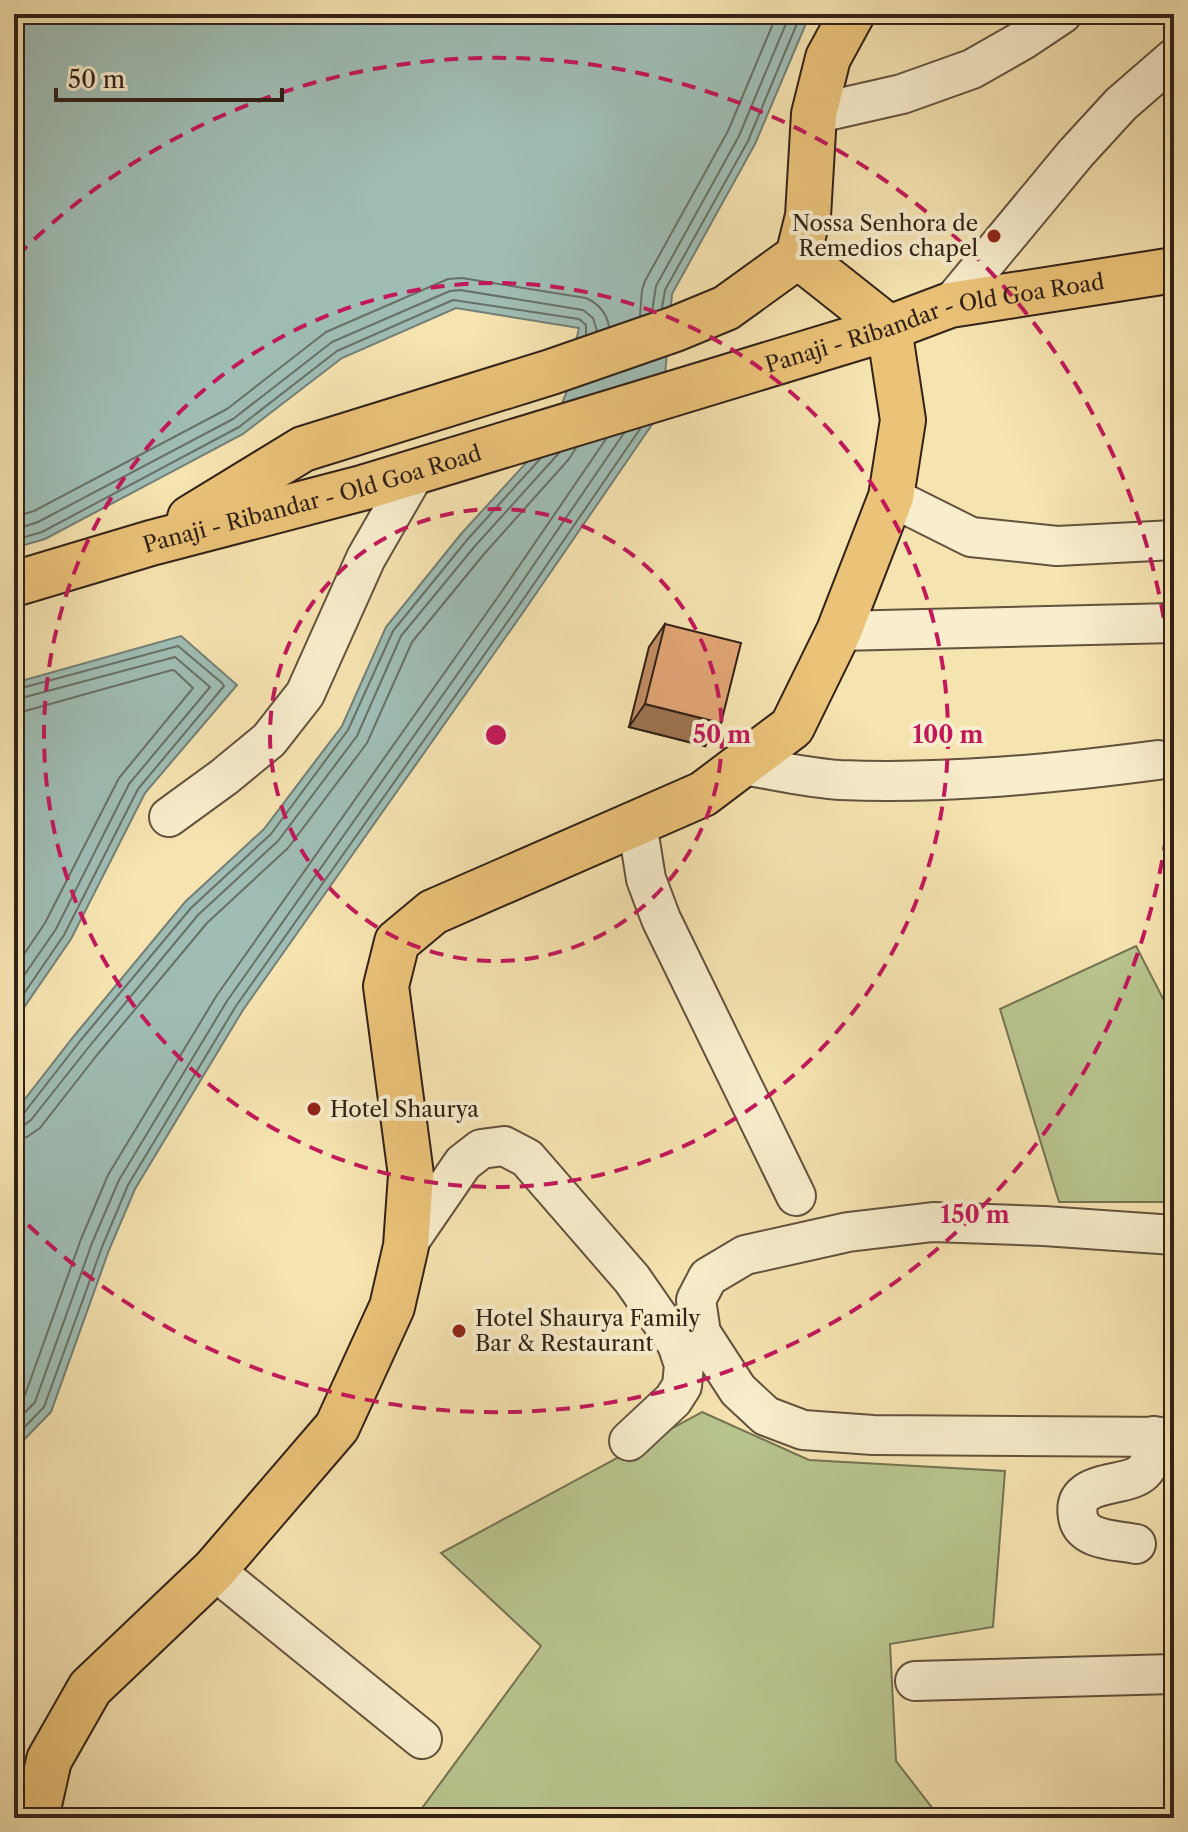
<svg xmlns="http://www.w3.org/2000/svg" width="1188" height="1832" font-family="'Libre Caslon Text',serif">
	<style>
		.green { fill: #b8c48e; stroke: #757353; stroke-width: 2 }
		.water { fill: #9fbdb4; stroke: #737f76; stroke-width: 2 }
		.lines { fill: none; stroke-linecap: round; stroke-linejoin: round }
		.shore { stroke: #687066; stroke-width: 2 }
		.minor-casing { stroke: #63523e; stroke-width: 42 }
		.major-casing { stroke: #322218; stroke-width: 48 }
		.minor { stroke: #f8edcc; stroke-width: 38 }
		.major { stroke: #eac278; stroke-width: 44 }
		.wall { fill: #c28e65; stroke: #322218; stroke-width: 2 }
		.shaded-wall { fill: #9e7452; stroke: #322218; stroke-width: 2 }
		.building { fill: #e2a575; stroke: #322218; stroke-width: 2 }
		.ring { fill: none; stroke: #c2185b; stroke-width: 4; stroke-dasharray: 14 10 }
		.poi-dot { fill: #8f2418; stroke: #f8edcc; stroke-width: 3 }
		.labels { text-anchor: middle; stroke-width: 8; stroke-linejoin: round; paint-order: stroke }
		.poi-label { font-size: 22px; fill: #322218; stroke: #f8edcc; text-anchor: start }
		.street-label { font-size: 22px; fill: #322218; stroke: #f8edcc }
		.centre { fill: #c2185b; stroke: #f8edcc; stroke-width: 4 }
		.ring-label { font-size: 24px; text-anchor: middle; font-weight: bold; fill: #c2185b; stroke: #f8edcc; stroke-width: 8; stroke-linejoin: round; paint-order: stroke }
	</style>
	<rect width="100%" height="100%" fill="#f5e3b0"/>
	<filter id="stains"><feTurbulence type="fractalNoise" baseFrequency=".0025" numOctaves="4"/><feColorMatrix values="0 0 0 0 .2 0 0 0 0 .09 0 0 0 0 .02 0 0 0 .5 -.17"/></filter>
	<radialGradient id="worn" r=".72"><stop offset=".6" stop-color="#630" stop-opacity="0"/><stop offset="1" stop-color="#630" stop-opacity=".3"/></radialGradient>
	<!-- green -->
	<path class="green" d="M1136,946L1174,1020V1202H1059L1000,1009Z
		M702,1412L809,1460L1005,1471L993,1627L890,1644L896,1761L940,1818H422L417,1815L541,1646L441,1553Z"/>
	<!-- water -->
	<path class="water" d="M14,14H810L755,144L672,294L662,410L524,611L243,1010L135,1189L109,1250L51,1412L14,1450V1113L74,1036L185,902L264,829L342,726L386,627L461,534L547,440L574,374L575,345L579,328L456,308L342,358L243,434L45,539L14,548Z
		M181,636L237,685L145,793L71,939L14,1022V683Z"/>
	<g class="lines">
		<!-- shore -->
		<path class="shore" d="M662,308L665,290L748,141L801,14
			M652,312L656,286L739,136L790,14
			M640,316L642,290L645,281L728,131L777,14
			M14,517L34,511L227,409L326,332L448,279L462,278L586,298C599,304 607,313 609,327
			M14,530L38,522L233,419L332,342L450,291L460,290L583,310L593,318L597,331
			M14,540L42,532L239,427L337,351L453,300L579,319L586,325V335
			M14,690L178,646L222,683L224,686L138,789L64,935L14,1008
			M14,700L175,657L210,687L129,784L56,929L14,990
			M14,712L25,711L172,670L175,671L193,688L119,778L45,923L14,969
			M14,1117L24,1113L80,1041L191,908L271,834L348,730L393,631L467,540L540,459
			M14,1127L23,1126L31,1120L88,1048L198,915L278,841L357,736L401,636L475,546L559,453
			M14,1139L27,1137L40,1128L97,1055L207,923L288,848L367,743L412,642L484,554L569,459L576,448
			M14,1407L25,1395L81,1239L108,1175L217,995L500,594L606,439
			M14,1424L35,1402L92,1243L119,1180L227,1001L509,601L624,433
			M14,1438L44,1407L102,1247L128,1185L236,1006L518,607L640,429"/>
		<!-- minor casing -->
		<g class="minor-casing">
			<path id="minor" d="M814,114L902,94L972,69L1023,40L1062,14
				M950,305L1076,153L1121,104L1174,58
				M891,497L971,537L1057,546L1174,540
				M839,631L1174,623
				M743,765C774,770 808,778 840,780C946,784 1052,774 1158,760
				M169,817L224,777L269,740L305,694L366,558L416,471
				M637,823L646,879L661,919L796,1196
				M1174,1235L1044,1226L933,1222L848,1232L745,1255L708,1277L696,1300L701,1333L738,1390L766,1416L803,1430L873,1435L1174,1437
				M406,1246L463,1163L481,1149L504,1146L527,1158L632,1279L677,1344L684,1365L682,1386L673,1400L629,1441
				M1136,1544C1116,1540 1082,1541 1078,1517C1071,1477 1126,1489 1143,1472C1152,1464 1152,1448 1154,1436
				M214,1570L422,1739
				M915,1681L1174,1674"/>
		</g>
		<!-- major casing -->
		<g class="major-casing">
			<g id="major">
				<path d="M190,518L303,449L551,372L675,329L726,308L798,256L808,216L814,114L828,58L852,14"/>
				<path id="s1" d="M14,584L151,543L362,488L889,328L950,305L1174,270"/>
				<path d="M36,1818L49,1760L90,1688L214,1570L337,1427L392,1307L406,1246L411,1175L386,986L397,942L433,912L703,794L792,727L839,631L891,497L903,420L889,328L798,256"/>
			</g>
		</g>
		<!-- minor -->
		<use href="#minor" class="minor"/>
		<!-- major -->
		<use href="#major" class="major"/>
	</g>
	<!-- wall -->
	<path class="wall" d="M665,624L705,746L629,727L649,647Z"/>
	<!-- shaded-wall -->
	<path class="shaded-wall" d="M645,704L721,723L705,746L629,727Z"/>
	<!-- building -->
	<path class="building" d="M665,624L741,643L721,723L645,704Z"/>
	<!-- distance rings -->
	<g class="ring">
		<circle cx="496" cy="735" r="226"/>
		<circle cx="496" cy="735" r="452"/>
		<path d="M1174 741A678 678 0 0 1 17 1214M17 256A678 678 0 0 1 1174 729"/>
	</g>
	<!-- markers -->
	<g class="poi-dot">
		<circle cx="994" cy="236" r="8"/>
		<circle cx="314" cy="1109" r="8"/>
		<circle cx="459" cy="1331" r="8"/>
	</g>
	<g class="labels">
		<!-- poi labels -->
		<g class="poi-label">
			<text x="978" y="231" text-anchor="end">Nossa Senhora de<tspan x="978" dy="25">Remedios chapel</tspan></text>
			<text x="330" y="1117">Hotel Shaurya</text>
			<text x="475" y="1326">Hotel Shaurya Family<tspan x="475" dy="25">Bar &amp; Restaurant</tspan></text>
		</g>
		<!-- street labels -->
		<g class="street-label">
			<text dy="8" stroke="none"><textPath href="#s1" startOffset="958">Panaji - Ribandar - Old Goa Road</textPath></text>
			<text dy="8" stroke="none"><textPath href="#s1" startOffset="310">Panaji - Ribandar - Old Goa Road</textPath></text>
		</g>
	</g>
	<circle cx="496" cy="735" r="12" class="centre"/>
	<g class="ring-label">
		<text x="722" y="743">50 m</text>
		<text x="948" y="743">100 m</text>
		<text x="975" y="1223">150 m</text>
	</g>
	<!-- margin -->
	<rect width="1188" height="1832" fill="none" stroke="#f5e3b0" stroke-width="48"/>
	<rect x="16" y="16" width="1156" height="1800" fill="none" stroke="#322218" stroke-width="4"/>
	<rect x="24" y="24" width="1140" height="1784" fill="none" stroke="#322218" stroke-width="2"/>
	<!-- scale -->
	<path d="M56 88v12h226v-12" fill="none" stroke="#322218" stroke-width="4"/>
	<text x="68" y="88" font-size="24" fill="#322218" stroke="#f8edcc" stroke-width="6" paint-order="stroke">50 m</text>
	<rect width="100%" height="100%" filter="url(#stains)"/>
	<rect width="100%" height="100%" fill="url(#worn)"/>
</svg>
